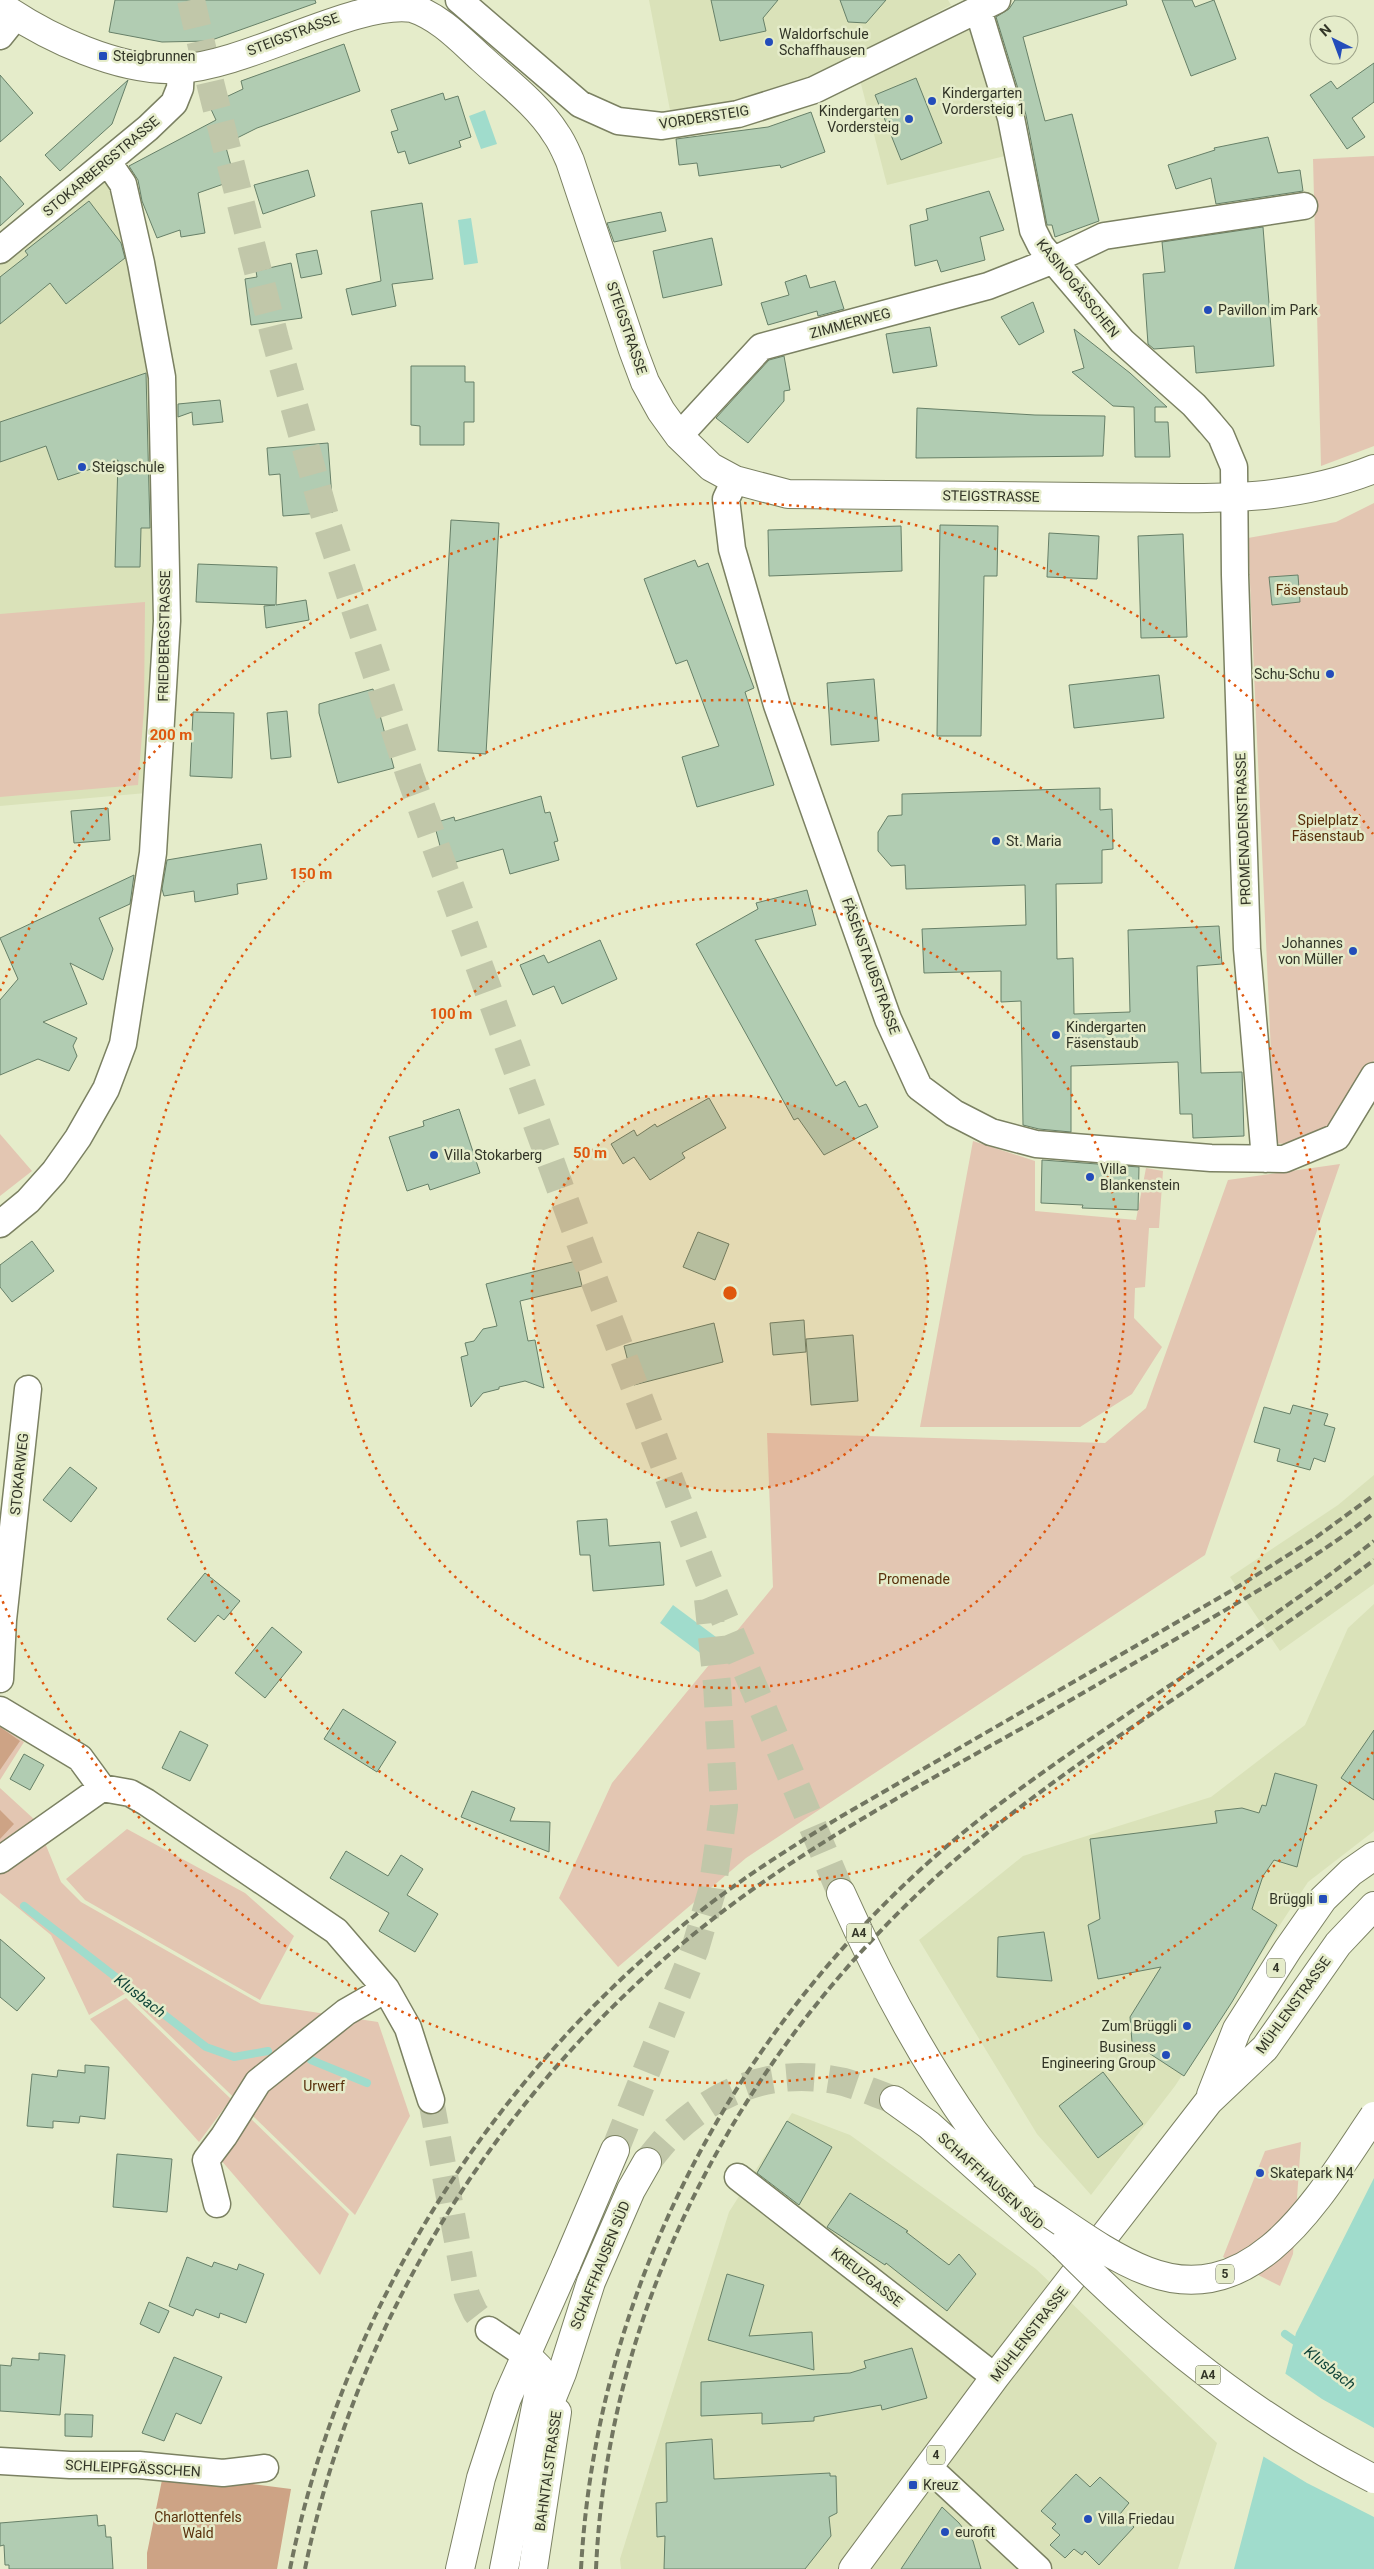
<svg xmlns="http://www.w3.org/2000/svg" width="1374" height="2569" font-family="Roboto,sans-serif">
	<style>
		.built { fill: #dae2b9 }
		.green { fill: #e3c6b2 }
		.forest { fill: #cda385 }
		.water { fill: #a0dccc }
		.pier { fill: #e5ecca }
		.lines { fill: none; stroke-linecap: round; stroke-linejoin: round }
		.stream { stroke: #a0dccc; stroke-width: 8 }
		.building { fill: #b1ccb2; stroke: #678068 }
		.street-tunnel { stroke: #c1c7a9; stroke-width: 26; stroke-dasharray: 26 13; stroke-linecap: butt }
		.highway-tunnel { stroke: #c1c7a9; stroke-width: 28; stroke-dasharray: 28 14; stroke-linecap: butt }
		.street-casing { stroke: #7b8162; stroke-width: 29 }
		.secondary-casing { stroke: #7b8162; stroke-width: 30 }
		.primary-casing { stroke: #7b8162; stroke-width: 30 }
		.highway-casing { stroke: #7b8162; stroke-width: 30 }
		.street { stroke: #fff; stroke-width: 26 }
		.secondary { stroke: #fff; stroke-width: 28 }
		.primary { stroke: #fff; stroke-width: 28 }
		.highway { stroke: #fff; stroke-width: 28 }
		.rail { stroke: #727661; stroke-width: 4; stroke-dasharray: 8 4; stroke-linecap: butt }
		.highway-bridge-casing { stroke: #7b8162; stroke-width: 30; stroke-linecap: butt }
		.highway-bridge { stroke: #fff; stroke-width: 28 }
		.ring { fill: none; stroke: #df570d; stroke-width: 2.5; stroke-dasharray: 2.5 5 }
		.poi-dot { fill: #234cba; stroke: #e5ecca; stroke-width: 2 }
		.labels { text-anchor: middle; stroke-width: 5; stroke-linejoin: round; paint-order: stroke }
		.shield { fill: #e5ecca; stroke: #686c58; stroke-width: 1 }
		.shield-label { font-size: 12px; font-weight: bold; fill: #323527 }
		.street-label { font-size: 14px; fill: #323527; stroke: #e5ecca }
		.poi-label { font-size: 14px; fill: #323527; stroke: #e5ecca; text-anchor: start }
		.park-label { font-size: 14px; fill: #59300b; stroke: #e5ecca }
		.water-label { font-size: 15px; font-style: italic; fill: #104439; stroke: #e5ecca }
		.centre { fill: #df570d; stroke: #e5ecca; stroke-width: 2.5 }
		.ring-label { font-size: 15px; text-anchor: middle; font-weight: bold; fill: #df570d; stroke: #e5ecca; stroke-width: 5; stroke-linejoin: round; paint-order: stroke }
	</style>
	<rect width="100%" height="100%" fill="#e5ecca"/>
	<!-- built -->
	<path class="built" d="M649,0H948L951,5L812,79L736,101L670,110Z
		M974,19L1009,155L887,185L860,80Z
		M108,162L141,263L167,621L146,793L0,806V250Z
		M1374,1475V1584L1280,1651L1230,1577L1338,1505Z
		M1374,1604V1831L1308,1882L1175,2086L1091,2195L1037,2134L919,1940L1023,1856L1211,1797L1305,1725L1348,1628Z
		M792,2113L850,2135L1036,2269L1217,2443L1178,2569H621L620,2559L729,2212Z"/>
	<!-- green -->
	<path class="green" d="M1374,156V446L1321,466L1313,159Z
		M1374,503V1060L1331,1134L1305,1146L1275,1143L1248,538L1336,522Z
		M145,602L144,709L138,785L0,797V614Z
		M0,1134L32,1171L0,1196Z
		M973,1141L1035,1161V1211L1136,1220L1146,1168L1163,1171L1159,1228H1149L1145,1287L1135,1288L1134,1318L1162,1347L1132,1394L1080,1427H920Z
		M1340,1164L1205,1555L746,1858L618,1967L559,1898L612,1783L773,1587L767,1433L1105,1443L1146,1408L1228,1180Z
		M0,1726L24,1742L0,1780Z
		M0,1788L36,1821L61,1882L81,1902L261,2004L378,2022L410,2116L355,2215L126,1993L89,2015L51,1935L0,1893Z
		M127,1829L245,1893L294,1936L260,2000L85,1900L66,1879Z
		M126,1998L231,2099L199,2142L90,2019Z
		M249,2117L349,2214L320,2275L220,2159Z
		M1301,2142L1293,2254L1280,2286L1223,2257L1265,2151Z"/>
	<!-- forest -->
	<path class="forest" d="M0,1727L20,1741L0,1770Z
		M0,1810L14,1824L0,1839Z
		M162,2480L245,2483L291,2489L277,2569H147V2553Z"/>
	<!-- water -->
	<path class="water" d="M485,110L497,144L481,149L469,116Z
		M471,218L478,263L464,265L458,220Z
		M673,1605L716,1637L703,1655L660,1623Z
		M1374,2178V2569H1234L1296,2333Z"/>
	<!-- pier -->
	<path class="pier" d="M1283,2372L1322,2399L1374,2428V2517L1307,2483L1261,2455Z"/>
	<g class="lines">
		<!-- stream -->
		<path class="stream" d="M24,1906L206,2047L234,2057L268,2051
			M311,2060L367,2083
			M1285,2334L1302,2346"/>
	</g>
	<!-- building -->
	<path class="building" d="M115,0H315L316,3L209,41L162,42L109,32Z
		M711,0H778L763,18L766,31L720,41Z
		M840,0H886L866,23L848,22Z
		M1015,0H1126L1127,5L1023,37L1045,121L1072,114L1099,221L1055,237L1052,225H1047L1026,115L996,17L1009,9Z
		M1162,0H1192L1195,7L1214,0L1236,59L1191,76Z
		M344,44L360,91L257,128L225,144L235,180L198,193L205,233L181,237L180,230L157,238L142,201L138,180L129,166L216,120L209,105L243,89L241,81Z
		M1374,63V102L1352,118L1365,137L1347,149L1310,95L1331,81L1337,89Z
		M0,75L33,113L0,142Z
		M916,78L942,143L901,160L875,95Z
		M128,80L112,124L60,171L45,155Z
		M443,93L445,100L458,96L471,137L459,141L461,147L409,164L405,151L398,153L391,132L398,130L391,110Z
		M811,112L825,152L781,168L780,165L699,176L697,163L679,165L676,139L768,127Z
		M1268,137L1278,173L1300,170L1303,191L1216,204L1211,178L1176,189L1168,165L1215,150L1214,148Z
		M308,170L315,196L263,214L254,185Z
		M0,176L24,204L0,226Z
		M989,191L1004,230L980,237L985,260L941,272L937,260L915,266L910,225L928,220L926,209Z
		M89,201L121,243L125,258L66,304L50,283L0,324V277L28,255L25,251Z
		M422,203L433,279L392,284L396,306L352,315L346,289L381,281L371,211Z
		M661,212L666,231L614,242L607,223Z
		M1263,227L1274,366L1196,373L1194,346L1154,349L1148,344L1143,274L1165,272L1162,242Z
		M712,238L722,285L663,298L653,251Z
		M317,250L322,274L301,278L296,254Z
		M291,263L302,318L251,325L245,279L257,277L256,271Z
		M806,275L810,288L835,281L844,309L818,316L817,311L768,325L761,303L789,295L785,282Z
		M1033,302L1044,332L1019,345L1001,317Z
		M930,327L937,366L893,373L886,334Z
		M1074,329L1130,373L1167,407H1155V422H1168L1170,457H1135L1134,407L1113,406L1072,372L1084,368Z
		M784,356L790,390L784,391V401L748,443L716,418L769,360Z
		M411,366H465V382H474V422H464V445H420V426L411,425Z
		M146,373L150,528H141L140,567H115L118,460L58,480L46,446L0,462V422Z
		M220,400L223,422L193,425L192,412L178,417V404Z
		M917,408L1035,415L1105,416L1103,456L916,458Z
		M328,443L333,512L283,516L280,474L269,475L267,448Z
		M451,520L499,523L486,754L438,751Z
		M940,525L998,526L997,576H984L981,736H937Z
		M901,526L902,571L769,576L768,530Z
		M1049,533L1099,536L1097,579L1047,577Z
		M1183,534L1187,637L1141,638L1138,536Z
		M695,560L698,567L708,563L754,688L745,692L774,785L697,807L682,757L719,746L687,660L676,664L644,579Z
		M198,564L277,567L276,605L306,600L309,620L266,628L264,606L275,605L196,602Z
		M1298,575L1300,602L1272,605L1269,577Z
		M1159,675L1164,718L1074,728L1069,685Z
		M874,679L879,741L831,745L827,683Z
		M373,689L394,768L338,783L319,713V704Z
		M287,711L291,757L271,759L267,713Z
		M193,712L234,713L232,778L190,776Z
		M1100,788V810L1112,809L1113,849L1102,850V883L1056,884L1057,959L1073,958L1074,1014L1130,1012L1128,930L1219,926L1222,964L1197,966L1201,1073L1242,1072L1244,1136L1193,1138L1192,1114H1180L1178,1062L1071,1066V1132L1039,1129L1023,1125L1021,1001L1001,1002V971L924,973L922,929L1026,925L1025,885L906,889L905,865L891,866L878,851V832L888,816L902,815V794Z
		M541,796L545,813L550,812L558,841L554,842L559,860L510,874L503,849L445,865L434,823L454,817L455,821Z
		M108,808L110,840L74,843L71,811Z
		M261,844L267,879L237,884L238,894L195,902L194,891L164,896L162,889L167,860Z
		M134,875L130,904L99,918L113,949L103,980L70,963L87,1004L43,1022L77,1038L73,1046L77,1056L69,1071L38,1059L0,1075V1000L18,979L0,938Z
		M807,890L816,925L755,940L836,1086L845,1081L859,1107L866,1104L878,1127L824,1155L798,1118L794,1120L696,944L758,909L756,903Z
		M600,940L617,979L562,1004L554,986L533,995L520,965L544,955L548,963Z
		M709,1098L726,1128L682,1153L685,1158L650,1180L634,1157L623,1164L611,1144L634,1130L637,1136L655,1124L657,1127Z
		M459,1109L480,1173L430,1190L428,1184L407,1191L389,1137L424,1126L423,1121Z
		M1042,1160L1139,1167L1138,1210L1082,1208L1083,1205L1041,1203Z
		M698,1232L729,1244L715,1280L683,1267Z
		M32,1241L54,1271L12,1302L0,1287V1265Z
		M576,1261L582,1286L520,1301L528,1341L535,1340L544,1388L525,1381L499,1387V1389L483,1393L471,1407L461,1357L468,1355L465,1343L474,1341L483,1329L497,1326L486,1284Z
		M804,1320L806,1352L773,1355L770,1323Z
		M714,1323L723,1362L634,1385L624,1346Z
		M853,1335L858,1401L811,1405L806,1339Z
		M1293,1405L1328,1414L1324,1425L1335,1428L1325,1462L1314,1458L1310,1470L1277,1461L1280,1449L1254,1442L1264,1407L1290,1414Z
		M70,1467L97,1488L71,1522L43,1500Z
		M607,1519L609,1546L660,1542L664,1585L593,1591L590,1555H580L577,1521Z
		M205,1573L240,1601L224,1620L218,1615L195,1642L167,1619Z
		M272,1627L302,1652L265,1698L235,1673Z
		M343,1709L396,1742L377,1772L324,1739Z
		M1374,1730V1800L1341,1778Z
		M180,1731L208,1745L190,1781L162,1768Z
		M24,1754L44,1765L30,1790L10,1779Z
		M1275,1773L1317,1785L1297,1867L1274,1860L1263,1876L1252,1909L1277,1925L1232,2002L1184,2076L1132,2042L1130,2017L1161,1967L1098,1979L1088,1925L1100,1919L1090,1839L1217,1823L1215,1811L1242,1808L1259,1813L1262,1805L1266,1806Z
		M472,1791L515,1808L510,1821L550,1822L549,1852L461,1817Z
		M346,1851L388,1876L401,1855L423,1869L407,1895L438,1914L415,1952L379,1931L389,1913L330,1878Z
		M1044,1932L1052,1981L997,1977L998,1937Z
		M0,1939L45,1978L17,2011L0,1997Z
		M85,2065L109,2067L105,2119L80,2116L79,2123L53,2121V2128L27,2126L32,2074L57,2077L58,2070L85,2073Z
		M1103,2072L1143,2124L1098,2158L1059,2106Z
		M787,2121L832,2147L799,2205L757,2173Z
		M117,2154L172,2159L167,2212L113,2207Z
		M850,2193L908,2231L906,2232L949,2265L959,2254L976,2274L947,2311L886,2263L885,2265L827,2227Z
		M187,2257L212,2267L214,2262L237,2270L239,2264L264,2274L246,2323L220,2313L219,2318L196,2309L193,2316L169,2306Z
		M727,2274L764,2285L749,2336L812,2332L814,2370L708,2340Z
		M149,2302L169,2311L159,2333L140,2324Z
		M912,2348L927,2398L882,2410L881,2405L814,2417V2421L762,2424V2413L701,2416V2382L850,2373L866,2368L864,2361Z
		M39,2353L65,2355L60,2415L0,2411V2365L11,2366L12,2358L39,2360Z
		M174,2357L222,2377L201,2424L176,2413L164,2441L142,2433Z
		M65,2414L93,2415L92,2437L65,2436Z
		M712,2439L714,2479L830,2473V2476H836L837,2513L829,2517L831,2536L805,2569H664L665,2536L657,2537L656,2503L667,2502L666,2443Z
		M1076,2474L1090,2487L1100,2477L1129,2503L1120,2514L1134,2527L1099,2565L1085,2551L1082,2555L1074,2549L1065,2558L1050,2545L1060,2535L1052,2528L1056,2524L1041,2511Z
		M942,2507L959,2523L973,2541L981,2569H901Z
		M97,2515L98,2526L105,2525L106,2537H111L113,2569H9V2565H5L4,2545L0,2546V2523Z"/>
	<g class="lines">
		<!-- street-tunnel -->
		<path class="street-tunnel" d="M431,2100L467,2295L475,2312L489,2330"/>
		<!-- highway-tunnel -->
		<path class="highway-tunnel" d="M191,0L211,86L275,338L328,527L410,776L585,1256L706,1575L841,1893
			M615,2150L695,1949L712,1891L724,1807L717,1684L708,1599
			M647,2162C656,2151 665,2139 675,2130C723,2086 780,2067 844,2082C861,2087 877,2094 894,2100"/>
		<!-- street casing -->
		<g class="street-casing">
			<path id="street" d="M459,0L580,104L618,121L662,126L738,114L814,90L997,0
				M978,9L1011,118L1033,230L1041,246L1122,341L1194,405L1210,423L1221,436L1234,467L1235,575L1247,949L1265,1159
				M0,36L16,16
				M0,250L148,128L174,103L180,88L181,69
				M679,436L761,347L988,286L1054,260L1104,236L1304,206
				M735,480L726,499L732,549L777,705L888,1019L919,1087L954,1113L991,1132L1036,1144L1211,1158L1284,1159L1337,1137L1374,1076
				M0,1224L28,1201L54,1172L78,1138L106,1089L123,1044L153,853L167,621L162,377L141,263L123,184L108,162
				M0,1679L3,1620L28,1389
				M0,1710L80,1758L102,1788
				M0,1860L102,1788L130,1793L146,1802L336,1931L386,1989L408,2028L431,2100
				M738,2177L995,2377
				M217,2204L206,2160L224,2136L258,2082L346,2012L386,1989
				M489,2330L526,2355
				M0,2461L70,2465H139L223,2473L265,2468
				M928,2467L1038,2569"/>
		</g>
		<!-- secondary casing -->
		<g class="secondary-casing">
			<path id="secondary" d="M0,5C47,38 120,72 178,69C247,66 354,0 412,8C440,17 461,40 482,59C507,82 538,105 556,134C562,142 566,152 570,161L633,350L645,382L661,411L679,436L711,467L735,480L788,494C888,495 987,496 1087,497C1187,497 1279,507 1374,469"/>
		</g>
		<!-- primary casing -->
		<g class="primary-casing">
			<path id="primary" d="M1211,2095L1237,2029L1288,1949L1323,1899L1351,1872L1374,1856
				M460,2569L481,2478L507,2398L566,2265
				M504,2569L540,2386L539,2368L526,2355
				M853,2569L995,2377L1209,2101L1265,2048L1338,1944L1374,1906"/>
		</g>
		<!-- highway casing -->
		<g class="highway-casing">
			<path id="highway" d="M841,1893C878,1976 920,2055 972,2129C993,2159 1018,2187 1040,2216
				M894,2100L929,2125L1063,2245
				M566,2265L615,2150
				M526,2462L562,2373L591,2282L631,2190L647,2162
				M533,2569L557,2412"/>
		</g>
		<!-- street -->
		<use href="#street" class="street"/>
		<!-- secondary -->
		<use href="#secondary" class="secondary"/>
		<!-- primary -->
		<use href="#primary" class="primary"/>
		<!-- highway -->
		<use href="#highway" class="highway"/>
		<!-- rail -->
		<path class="rail" d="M290,2569C341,2314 490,2078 693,1917C739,1880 790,1848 840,1817L1236,1588L1315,1538L1374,1495
			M305,2569C359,2302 519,2060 738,1900C835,1829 943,1773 1047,1714C1101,1682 1156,1651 1210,1619C1266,1586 1323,1553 1374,1513
			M581,2569C597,2271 754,1993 989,1812C1114,1717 1250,1638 1374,1541
			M596,2569C609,2275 769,2005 996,1826C1117,1730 1251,1653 1374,1560"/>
		<!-- highway-bridge casing -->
		<g class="highway-bridge-casing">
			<path id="highway-bridge" d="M1026,2198C1064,2222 1105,2255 1147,2271C1257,2314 1323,2190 1374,2116
				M1063,2245C1155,2339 1256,2419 1374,2479"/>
		</g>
		<!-- highway-bridge -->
		<use href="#highway-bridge" class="highway-bridge"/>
	</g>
	<!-- distance rings -->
	<circle cx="730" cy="1293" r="198" fill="#df570d" fill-opacity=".12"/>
	<g class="ring">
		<circle cx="730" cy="1293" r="198"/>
		<circle cx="730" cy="1293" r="395"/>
		<circle cx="730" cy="1293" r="593"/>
		<path d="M1373 1752A790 790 0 0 1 0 1595M0 991A790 790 0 0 1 1373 834"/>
	</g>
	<!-- markers -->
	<g class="poi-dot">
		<circle cx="769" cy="42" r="5"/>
		<rect x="98" y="51" width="10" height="10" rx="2.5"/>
		<circle cx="932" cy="101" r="5"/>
		<circle cx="909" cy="119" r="5"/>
		<circle cx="1208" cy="310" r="5"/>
		<circle cx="82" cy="467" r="5"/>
		<circle cx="1330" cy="674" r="5"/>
		<circle cx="996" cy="841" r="5"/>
		<circle cx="1353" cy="951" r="5"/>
		<circle cx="1056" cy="1035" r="5"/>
		<circle cx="434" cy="1155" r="5"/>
		<circle cx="1090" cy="1177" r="5"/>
		<rect x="1318" y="1894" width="10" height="10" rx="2.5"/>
		<circle cx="1187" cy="2026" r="5"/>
		<circle cx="1166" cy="2055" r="5"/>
		<circle cx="1260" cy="2173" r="5"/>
		<rect x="908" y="2480" width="10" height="10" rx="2.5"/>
		<circle cx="1088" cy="2519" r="5"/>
		<circle cx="945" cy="2532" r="5"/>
	</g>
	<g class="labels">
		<!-- shield labels -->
		<g class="shield">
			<rect x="846.5" y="1923.5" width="25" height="19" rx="4"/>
			<rect x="1267" y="1958.5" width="18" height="19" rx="4"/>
			<rect x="1216" y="2264.5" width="18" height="19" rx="4"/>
			<rect x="1195.5" y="2365.5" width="25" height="19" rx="4"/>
			<rect x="927" y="2445.5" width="18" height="19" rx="4"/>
		</g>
		<g class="shield-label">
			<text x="859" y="1937">A4</text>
			<text x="1276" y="1972">4</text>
			<text x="1225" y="2278">5</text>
			<text x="1208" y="2379">A4</text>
			<text x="936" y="2459">4</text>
		</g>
		<!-- street labels -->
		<g class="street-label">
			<text transform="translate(293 34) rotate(-21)" y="5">STEIGSTRASSE</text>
			<text transform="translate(704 117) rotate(-9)" y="5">VORDERSTEIG</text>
			<text transform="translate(101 166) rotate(-40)" y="5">STOKARBERGSTRASSE</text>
			<text transform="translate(1078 288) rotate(51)" y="5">KASINOGÄSSCHEN</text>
			<text transform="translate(850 323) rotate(-15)" y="5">ZIMMERWEG</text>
			<text transform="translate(627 328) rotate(71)" y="5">STEIGSTRASSE</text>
			<text transform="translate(991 496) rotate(1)" y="5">STEIGSTRASSE</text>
			<text transform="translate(164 636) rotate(-89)" y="5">FRIEDBERGSTRASSE</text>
			<text transform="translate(1243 829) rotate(-92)" y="5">PROMENADENSTRASSE</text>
			<text transform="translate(871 966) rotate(70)" y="5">FÄSENSTAUBSTRASSE</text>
			<text transform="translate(19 1474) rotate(-84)" y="5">STOKARWEG</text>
			<text transform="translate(1293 2005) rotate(-54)" y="5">MÜHLENSTRASSE</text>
			<text transform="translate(991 2181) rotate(42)" y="5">SCHAFFHAUSEN SÜD</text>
			<text transform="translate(600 2265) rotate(-68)" y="5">SCHAFFHAUSEN SÜD</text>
			<text transform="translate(867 2277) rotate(38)" y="5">KREUZGASSE</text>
			<text transform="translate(1029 2334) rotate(-52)" y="5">MÜHLENSTRASSE</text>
			<text transform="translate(133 2468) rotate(3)" y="5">SCHLEIPFGÄSSCHEN</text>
			<text transform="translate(548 2471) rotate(-82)" y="5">BAHNTALSTRASSE</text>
		</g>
		<!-- poi labels -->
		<g class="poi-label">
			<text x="779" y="39">Waldorfschule<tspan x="779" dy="16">Schaffhausen</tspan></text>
			<text x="113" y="61">Steigbrunnen</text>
			<text x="942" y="98">Kindergarten<tspan x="942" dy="16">Vordersteig 1</tspan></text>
			<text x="899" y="116" text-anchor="end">Kindergarten<tspan x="899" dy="16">Vordersteig</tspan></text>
			<text x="1218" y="315">Pavillon im Park</text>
			<text x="92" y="472">Steigschule</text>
			<text x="1320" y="679" text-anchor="end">Schu-Schu</text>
			<text x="1006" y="846">St. Maria</text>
			<text x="1343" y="948" text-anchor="end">Johannes<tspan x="1343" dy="16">von Müller</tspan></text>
			<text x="1066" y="1032">Kindergarten<tspan x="1066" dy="16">Fäsenstaub</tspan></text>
			<text x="444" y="1160">Villa Stokarberg</text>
			<text x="1100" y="1174">Villa<tspan x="1100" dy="16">Blankenstein</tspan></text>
			<text x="1313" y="1904" text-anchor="end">Brüggli</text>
			<text x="1177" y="2031" text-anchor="end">Zum Brüggli</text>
			<text x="1156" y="2052" text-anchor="end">Business<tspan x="1156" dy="16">Engineering Group</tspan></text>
			<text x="1270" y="2178">Skatepark N4</text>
			<text x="923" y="2490">Kreuz</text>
			<text x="1098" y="2524">Villa Friedau</text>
			<text x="955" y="2537">eurofit</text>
		</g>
		<!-- park labels -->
		<g class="park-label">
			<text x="1312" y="595">Fäsenstaub</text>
			<text x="1328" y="825">Spielplatz<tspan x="1328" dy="16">Fäsenstaub</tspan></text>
			<text x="914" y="1584">Promenade</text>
			<text x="324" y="2091">Urwerf</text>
			<text x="198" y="2522">Charlottenfels<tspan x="198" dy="16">Wald</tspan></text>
		</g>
		<!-- water labels -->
		<g class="water-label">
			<text transform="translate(140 1996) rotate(38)" y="5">Klusbach</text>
			<text transform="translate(1330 2368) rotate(38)" y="5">Klusbach</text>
		</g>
	</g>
	<circle cx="730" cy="1293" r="8" class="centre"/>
	<g class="ring-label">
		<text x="171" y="740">200 m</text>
		<text x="311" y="879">150 m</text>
		<text x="451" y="1019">100 m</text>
		<text x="590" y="1158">50 m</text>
	</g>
	<!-- north arrow -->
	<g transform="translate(1334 40) rotate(318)"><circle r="24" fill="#e5ecca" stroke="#9da389"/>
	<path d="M0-4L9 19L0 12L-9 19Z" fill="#234cba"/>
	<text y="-8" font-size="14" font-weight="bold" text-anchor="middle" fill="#323527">N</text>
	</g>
</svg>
